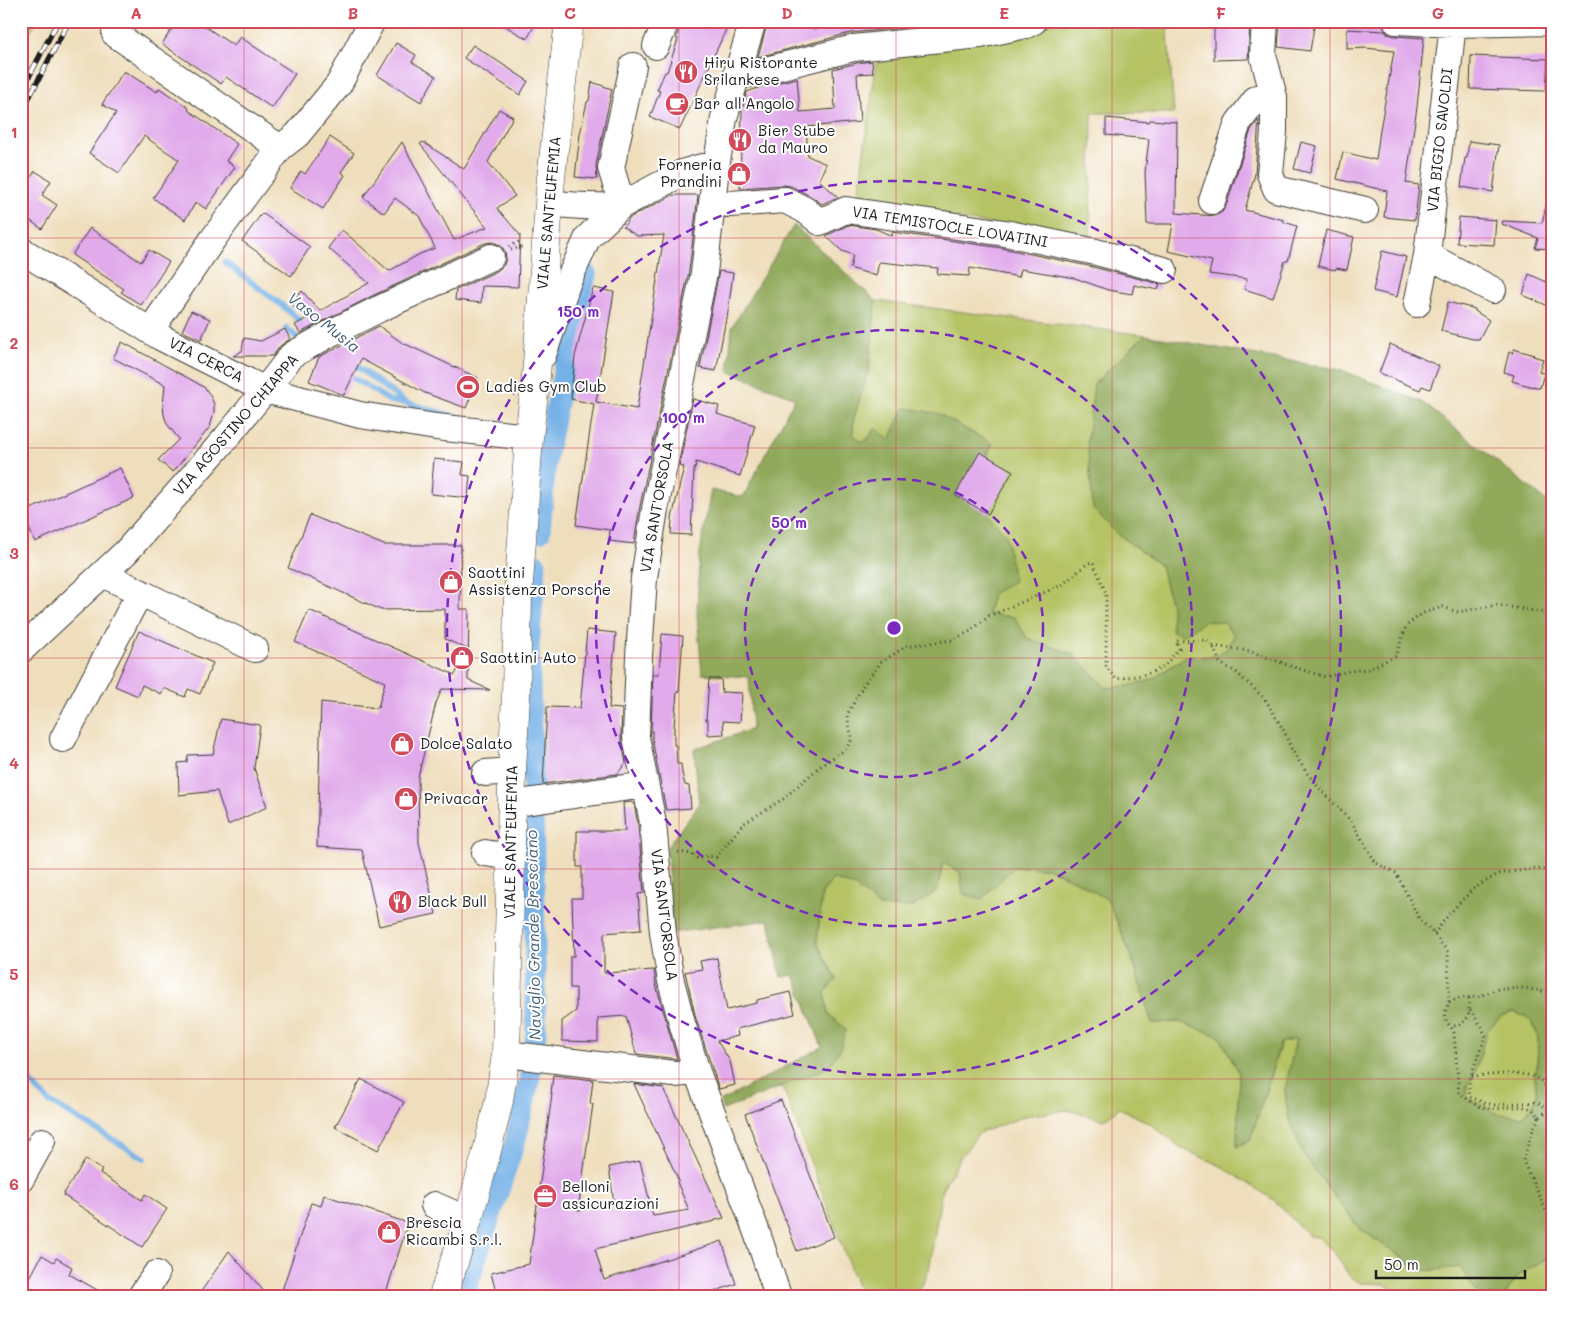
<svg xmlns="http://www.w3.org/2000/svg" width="1574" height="1317" font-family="Mali,sans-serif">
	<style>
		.green { fill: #b5c365; stroke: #687040 }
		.forest { fill: #90a95a; stroke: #56623b; fill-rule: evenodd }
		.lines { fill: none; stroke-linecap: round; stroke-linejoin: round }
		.stream { stroke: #75b1e7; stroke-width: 6 }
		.canal { stroke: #75b1e7; stroke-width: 21 }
		.building { fill: #e1aaeb }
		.minor-casing { stroke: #3c3934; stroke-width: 28 }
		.major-casing { stroke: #3c3934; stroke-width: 29 }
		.path { stroke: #3c3934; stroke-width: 3; stroke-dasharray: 1 4; stroke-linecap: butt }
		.minor { stroke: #fff; stroke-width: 26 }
		.major { stroke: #fff; stroke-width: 28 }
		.rail-casing { stroke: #1c1c1c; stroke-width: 5.5 }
		.rail { stroke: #fff; stroke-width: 4; stroke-dasharray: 11; stroke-linecap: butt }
		.grid { fill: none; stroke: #d1495b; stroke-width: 1; stroke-opacity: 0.55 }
		.ring { fill: none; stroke: #7b2cbf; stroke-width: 2.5; stroke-dasharray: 9 6 }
		.labels { text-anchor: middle; stroke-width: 4; stroke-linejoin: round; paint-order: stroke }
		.poi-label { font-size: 15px; fill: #1c1c1c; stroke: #fff; text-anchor: start }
		.street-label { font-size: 15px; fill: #1c1c1c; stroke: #fff }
		.water-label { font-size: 16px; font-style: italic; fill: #445f77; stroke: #fff }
		.centre { fill: #7b2cbf; stroke: #fff; stroke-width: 2.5 }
		.ring-label { font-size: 15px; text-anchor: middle; font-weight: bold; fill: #7b2cbf; stroke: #fff; stroke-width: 4; stroke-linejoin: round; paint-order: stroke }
		.neatline { fill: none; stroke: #d1495b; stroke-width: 2 }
		.grid-label { font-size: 16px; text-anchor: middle; font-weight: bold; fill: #d1495b }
	</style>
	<rect width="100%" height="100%" fill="#fff"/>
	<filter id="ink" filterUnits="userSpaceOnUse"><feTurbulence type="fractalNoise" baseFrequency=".02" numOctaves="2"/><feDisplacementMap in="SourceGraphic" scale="10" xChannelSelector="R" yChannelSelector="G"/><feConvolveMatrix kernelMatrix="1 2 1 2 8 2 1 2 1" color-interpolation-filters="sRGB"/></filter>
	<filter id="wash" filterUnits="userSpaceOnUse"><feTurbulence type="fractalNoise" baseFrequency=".0096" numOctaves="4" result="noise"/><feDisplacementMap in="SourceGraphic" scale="20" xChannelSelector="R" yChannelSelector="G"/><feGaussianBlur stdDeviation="1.12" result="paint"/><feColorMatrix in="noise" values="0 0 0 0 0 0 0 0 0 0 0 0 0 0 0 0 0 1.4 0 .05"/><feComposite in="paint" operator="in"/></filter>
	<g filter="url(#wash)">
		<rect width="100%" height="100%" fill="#efdebc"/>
		<!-- green -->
		<path class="green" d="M21,21H36L21,50Z
			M1054,21H1167L1174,113H1092L1090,239L857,204L878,48L1043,27Z
			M876,301L1145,335L1094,384L1093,509L1118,534L1161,566L1171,606L1173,631L1183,635L1205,621L1224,622L1234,635L1226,650L1211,657H1185L1151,680L1129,686L1106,688L1073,654L1027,638L1014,617L987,614L993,593L968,492L993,444L868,439L860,442L853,434V421L869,369Z
			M943,863L960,872L982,899L1014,867L1048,868L1080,883L1108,900L1132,958L1152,1023L1179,1022L1219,1036L1239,1072L1237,1147L1251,1138L1281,1043L1296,1039L1285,1090L1288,1116L1304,1156L1359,1228L1421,1271L1460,1266L1479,1296H1403L1384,1284L1361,1283L1350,1277L1335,1253L1318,1237L1309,1236L1274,1200L1221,1166L1183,1149L1149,1123L1119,1108L1104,1120L1067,1110L1025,1116L979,1133L960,1158L942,1189L929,1270L917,1296H867L859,1291L782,1086L827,1068L828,1014L825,992L836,979L817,943L822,893L833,879L856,887L880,907H913L937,891Z
			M1514,1012L1529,1018L1536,1030L1538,1038L1537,1066L1535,1076L1537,1099L1523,1118L1494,1113L1482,1104L1475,1102L1467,1098L1466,1094L1467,1085L1474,1076L1487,1031L1501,1016Z
			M1553,1254V1296H1504L1519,1275Z"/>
		<!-- forest -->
		<path class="forest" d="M794,225L876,301L869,369L853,421V434L860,442L868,439L875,428L890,440L904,408L937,413L993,444L968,492L1006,535L1014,581L993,593L988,614L1014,617L1027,638L1073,654L1106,688L1129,686L1151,680L1185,657H1211L1226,650L1234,636L1224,622L1205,621L1183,635L1172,631L1171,606L1161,566L1118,534L1093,509L1087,440L1094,384L1145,335L1341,370L1422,402L1553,506V1254L1519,1275L1504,1296H1479L1460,1267L1422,1271L1359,1228L1304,1156L1288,1116L1285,1090L1296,1039L1280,1043L1251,1139L1237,1147L1239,1072L1219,1036L1179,1022L1152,1023L1132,958L1108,900L1080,883L1048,868L1014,867L982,899L963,894L960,872L943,863L937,891L913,907H880L856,887L833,879L822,893L817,943L836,979L825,992L828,1014L846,1029L840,1050L827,1068L723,1110L720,1102L822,1047L794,975L781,977L769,920L671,933L667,847L699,804L694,749L752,729L749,677L702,674L697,616L699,558L711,490L743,497L795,398L728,371L732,327ZM1514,1012L1529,1018L1536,1030L1538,1038L1537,1066L1535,1076L1537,1098L1523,1117L1494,1113L1482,1104L1475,1102L1467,1098L1466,1094L1467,1085L1474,1076L1487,1031L1501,1016Z"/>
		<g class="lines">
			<!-- stream -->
			<path class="stream" d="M225,262L279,303L316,334
				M286,328L302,342
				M351,362L406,403
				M347,374L390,401L406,403L457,417
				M21,1071L48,1101L144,1158
				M472,1276L477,1296"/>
			<!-- canal -->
			<path class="canal" d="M540,532L546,459L564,369L586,274
				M464,1296L516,1139L530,1077L536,1033L533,784L529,647L536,564"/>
		</g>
		<g id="blocks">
			<!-- building -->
			<path class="building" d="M177,21H197L234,46L240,37L295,74L272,108L226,77L221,84L162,44Z
				M497,21H537L527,39Z
				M682,21H730L680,129L650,117L660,91L657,90L665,72H667L678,39L676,38Z
				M768,21H814L813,29L900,21L901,28L850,33L758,57Z
				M1214,21H1250L1248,59L1214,60Z
				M1280,21H1315L1310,51L1278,47Z
				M1347,29L1386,31L1388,34L1395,36L1424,38L1417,107L1406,183L1419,185L1415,220L1384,217L1387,191L1337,179L1343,152L1376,160L1380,130L1394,51L1365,48L1347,49Z
				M396,43L416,55L412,62L436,76L421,102L377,75Z
				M473,45L528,81L520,95L464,58Z
				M1471,56L1548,59L1546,91L1470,89Z
				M872,61L873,73L857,74L860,122L806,127L808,156L826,164L819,180L838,197L822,204L812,197L791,186L784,185L740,188L742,109L747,92L763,86L797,78L800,112L835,109L833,69L857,63Z
				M124,71L157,92L159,88L189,108L188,110L237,144L226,161L235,167L206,209L196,202L185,220L153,198L179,160L144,136L119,173L89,153L116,113L102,104Z
				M592,82L612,89L596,165L597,179L575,177L580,134L587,102L589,101Z
				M499,109L513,117L488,162L515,196L497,208L520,235L518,287L482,286L481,303L455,300L456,290L497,271L504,265L506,258L505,251L500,245L493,242L485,243L372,296L300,333L295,325L307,318L290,303L302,291L320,311L369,283L328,248L342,230L389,271L420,254L435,248L419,216L395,198L384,213L363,197L402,142L454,240L487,227L420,144L423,142L464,169Z
				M1106,118L1149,122L1150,120L1177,122L1176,213L1215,216L1222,212L1226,206L1251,130L1259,120L1255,174L1245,210L1284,220V222L1297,226L1288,261H1285L1273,298L1244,289L1247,279L1209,274L1212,261L1168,251L1173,224H1147L1145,172L1149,139L1106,135Z
				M330,137L354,153L341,172L345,175L323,209L290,188L301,171L305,174Z
				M1469,141L1499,145L1493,192L1461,187L1465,158H1467Z
				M1301,142L1317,146L1310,173L1294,169Z
				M35,171L51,181L42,195L57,205L42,229L21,214V192Z
				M673,195H698L689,271L640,506L634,544L609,541L610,530L576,525L594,404L571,399L575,356L593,288L614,292L596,402L637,409L664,235L637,236L623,227L631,217Z
				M1547,202L1553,203V249L1535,248L1538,238L1502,224L1503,221L1542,223Z
				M262,213L310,247L291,276L242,241Z
				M1459,217L1496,220L1494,245L1457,243Z
				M848,225L876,229L892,236V232L1002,248L1093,267L1160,284L1158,290L1134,285L1132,294L1108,290L1075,278L1021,269L1019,277L970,268L969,276L937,274L938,268L879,262L876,276L850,268L853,255L842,251L826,236Z
				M90,228L141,262L149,250L169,262L141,305L121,292L124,289L72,255Z
				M1326,230L1354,237L1347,270L1336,268L1335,270L1318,266Z
				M1382,251L1406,257L1397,297L1373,291Z
				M719,271L733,273L727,319H726L716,371L700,368Z
				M1529,274L1553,285V308L1523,295Z
				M1448,302L1475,309V311L1489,320L1479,339H1473L1441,331Z
				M191,311L210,319L201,340L182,331Z
				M379,326L401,342L478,378L466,408L425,393L361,359L344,395L309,381L319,357Z
				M285,329L290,339L280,346L273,356H233L242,351L244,338L261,341Z
				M122,342L197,383L205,388L210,395L214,404V412L210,427L173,472L158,460L179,439L167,424L164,415L163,405L165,385L113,358Z
				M1390,344L1439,366L1430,389L1422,386L1420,390L1379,373Z
				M1514,349L1534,355L1533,356L1543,359L1539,372L1544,373L1540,388L1533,386V387L1512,381L1514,375L1504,372L1509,352L1513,353Z
				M693,399L719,406L717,414L755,425L740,476L696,462L695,469H694L691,535L671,534L672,518L684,467L679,466Z
				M980,452L1013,471L988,514L955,495Z
				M434,459L464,462L462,475L470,476L468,498L431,494Z
				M120,468L134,498L35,542L22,513Z
				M310,515L384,545H461L460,609H469L468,680L490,690L442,689L436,703L418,777L419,843L436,914L379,926L362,850L317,847L321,702L378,708L385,682L295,642L309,610L455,675L467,649L445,639V609L381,610L288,568Z
				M587,630L616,633L609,708L622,709L621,737L626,763L617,774L543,784L547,707L580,708Z
				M139,631L213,663L200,694L188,689L185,697L164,688L161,694L142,685L138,696L115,686Z
				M662,634L683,636L679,692H677L674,726V745H676L677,764H681L682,773L685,785L689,786L691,808L666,810L652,739V731L651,732L653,674H659Z
				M709,679H721L722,693L723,692L742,693L740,722L723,721L724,734L708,735V720H706Z
				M221,719L260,725L254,768L267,807L228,825L217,791L179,795L178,763L187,762L188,755L213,754Z
				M631,802L634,804L638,825L644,893L638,894L641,930L604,933V973L654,970L656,985L677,1059L636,1054L626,1016L598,1018V1042L562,1041V1021L576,1011V988H570V956H574L572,898H582V867H577V831H625L623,803Z
				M717,958L727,1010L757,1003V1000L790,992L795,1014L737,1029L738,1036L717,1041L730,1061L735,1085L719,1089L696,1019L685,972L702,969L700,961Z
				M553,1075L593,1080L590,1104H593L578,1211L614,1204L609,1167L640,1161L653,1216L689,1210L677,1182L679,1181L634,1084L663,1088L724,1218L715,1220V1221L595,1249L604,1280L722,1241L736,1284L701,1296H497L491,1273L529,1264L552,1094H551Z
				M361,1079L404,1102L378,1150L335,1127Z
				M781,1100L834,1237L797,1251L745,1114Z
				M86,1159L102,1170L100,1173L142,1200L145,1194L167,1209L142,1247L63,1195Z
				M324,1195L408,1223L385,1296H280L311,1203L321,1206Z
				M229,1251L268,1296H198Z
				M42,1255L54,1262L56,1258L72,1267L69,1274L108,1296H42L25,1287Z"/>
		</g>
	</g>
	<g filter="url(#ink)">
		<use href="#blocks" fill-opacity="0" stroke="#3c3934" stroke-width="1"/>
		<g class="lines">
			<!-- minor casing -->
			<g class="minor-casing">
				<path id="minor" d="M118,21L115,34L280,148
					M753,21L724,118L716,168L704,273L655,509L644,578L639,656L636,737L653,823L663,933L671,981L682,1023L697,1072L757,1233L778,1296
					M1265,21L1263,55L1274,97V132L1270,174L1276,189L1365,210
					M1396,21L1453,24L1553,22
					M656,46L666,21
					M737,72L750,74L854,48L980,35L1026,25L1034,21
					M1212,201L1238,123L1257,98L1274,97
					M712,202L730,204L785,200L805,210L820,222L846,210L1005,233L1096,252L1164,270
					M549,203C574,206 597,208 622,205
					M622,205L611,168L633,66
					M21,250L160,337L265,390L360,415L436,427L529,437
					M1427,255L1493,290
					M1417,304L1427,255L1453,24
					M150,331L213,239L280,148L297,135L339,84L372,21
					M543,355L567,284L588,237L622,205L682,173L702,167L716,168
					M103,574L255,649
					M21,650L126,552L226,438L265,390L292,355L333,332L379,309L491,257
					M63,739L140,592
					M485,773L512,771
					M511,804L645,785
					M485,853L511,857
					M506,1054L674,1074L697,1072
					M21,1179L42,1141
					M434,1205L468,1220
					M141,1296L156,1274"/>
			</g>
			<!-- major casing -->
			<g class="major-casing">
				<path id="major" d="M443,1296L468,1220L486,1155L499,1101L506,1054L511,857L512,771L516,696L518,598L529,437L536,376L551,178L569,21"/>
			</g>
			<!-- path -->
			<path class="path" d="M509,247L520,241
				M511,250L524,246
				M1213,646L1250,651L1293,667L1326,677L1349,671L1368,669L1396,656L1406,626L1423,613L1443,607L1458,612L1497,605L1553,614
				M678,852L692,854L698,859L707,856L716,857L743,824L783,799L818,768L846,749L852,739L847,715L864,684L881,662L907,646L952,640L969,632L989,616L1062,585L1088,563L1093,562L1106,593V667L1116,679C1132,676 1149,676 1163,667C1169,662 1173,654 1179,649L1176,641L1206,640L1213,646L1220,663L1236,672L1265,699L1284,731L1291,748L1306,772L1319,788L1351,821L1376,863L1396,873L1420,920L1434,934L1448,952L1449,1002L1445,1013L1446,1021L1451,1027
				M1434,934L1449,914L1473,889L1498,874L1532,869L1552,870
				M1469,998C1469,1017 1471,1021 1451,1027L1454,1033L1459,1093C1468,1099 1476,1107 1487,1108C1500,1111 1521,1103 1531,1109C1534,1110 1537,1115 1540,1117L1553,1105
				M1449,1002L1460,998L1477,997L1498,989L1524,988L1553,993
				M1470,1010L1482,1027L1486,1037C1480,1049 1465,1085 1470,1097L1485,1103L1495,1105L1536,1102L1548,1108
				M1472,1076C1491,1076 1524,1069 1540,1080C1545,1084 1549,1091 1553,1096
				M1539,1117L1533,1130L1523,1161L1553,1225"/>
			<!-- minor -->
			<use href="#minor" class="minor"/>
			<!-- major -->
			<use href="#major" class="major"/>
			<!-- rail casing -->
			<g class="rail-casing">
				<path id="rail" d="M21,92L58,21
					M21,113L69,21"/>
			</g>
			<!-- rail -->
			<use href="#rail" class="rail"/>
		</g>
	</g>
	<!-- grid -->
	<path class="grid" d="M244,21V1296M462,21V1296M679,21V1296M896,21V1296M1112,21V1296M1330,21V1296M21,238H1553M21,448H1553M21,658H1553M21,869H1553M21,1079H1553"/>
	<!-- distance rings -->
	<g class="ring">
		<circle cx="894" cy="628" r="149"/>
		<circle cx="894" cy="628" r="298"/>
		<circle cx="894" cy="628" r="447"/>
	</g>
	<!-- icons -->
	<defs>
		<g id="restaurant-disc" transform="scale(1.25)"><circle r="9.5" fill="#d1495b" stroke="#fff"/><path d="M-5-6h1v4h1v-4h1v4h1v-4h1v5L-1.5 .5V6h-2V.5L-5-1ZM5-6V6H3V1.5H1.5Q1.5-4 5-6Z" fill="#fff"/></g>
		<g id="cafe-disc" transform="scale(1.25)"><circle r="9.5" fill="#d1495b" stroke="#fff"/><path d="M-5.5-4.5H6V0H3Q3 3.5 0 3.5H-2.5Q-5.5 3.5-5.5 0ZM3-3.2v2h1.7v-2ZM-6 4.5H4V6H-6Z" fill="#fff"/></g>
		<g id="shop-disc" transform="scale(1.25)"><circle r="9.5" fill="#d1495b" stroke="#fff"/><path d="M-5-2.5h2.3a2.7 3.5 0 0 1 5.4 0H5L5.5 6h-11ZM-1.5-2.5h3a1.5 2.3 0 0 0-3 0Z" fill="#fff"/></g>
		<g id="stadium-disc" transform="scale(1.25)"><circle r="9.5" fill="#d1495b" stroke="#fff"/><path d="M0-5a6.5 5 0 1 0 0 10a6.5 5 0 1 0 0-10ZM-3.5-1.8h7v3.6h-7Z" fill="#fff"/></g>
		<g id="office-disc" transform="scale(1.25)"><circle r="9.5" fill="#d1495b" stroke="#fff"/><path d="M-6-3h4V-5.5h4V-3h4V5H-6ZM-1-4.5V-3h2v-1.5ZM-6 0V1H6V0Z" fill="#fff"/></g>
	</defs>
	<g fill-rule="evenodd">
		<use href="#restaurant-disc" x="686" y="72"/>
		<use href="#cafe-disc" x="677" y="104"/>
		<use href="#restaurant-disc" x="740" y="140"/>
		<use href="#shop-disc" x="739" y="174"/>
		<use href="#stadium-disc" x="468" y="387"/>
		<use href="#shop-disc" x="451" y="582"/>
		<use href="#shop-disc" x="462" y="658"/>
		<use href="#shop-disc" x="402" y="744"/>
		<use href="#shop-disc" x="406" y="799"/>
		<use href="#restaurant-disc" x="400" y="902"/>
		<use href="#office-disc" x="545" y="1196"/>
		<use href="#shop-disc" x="389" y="1232"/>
	</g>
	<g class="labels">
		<!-- poi labels -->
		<g class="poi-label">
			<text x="704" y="68">Hiru Ristorante<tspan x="704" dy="17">Srilankese</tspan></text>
			<text x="694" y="109">Bar all'Angolo</text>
			<text x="758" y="136">Bier Stube<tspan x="758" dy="17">da Mauro</tspan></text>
			<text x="722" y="170" text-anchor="end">Forneria<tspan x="722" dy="17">Prandini</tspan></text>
			<text x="486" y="392">Ladies Gym Club</text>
			<text x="468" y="578">Saottini<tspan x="468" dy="17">Assistenza Porsche</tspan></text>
			<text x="480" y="663">Saottini Auto</text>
			<text x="420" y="749">Dolce Salato</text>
			<text x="424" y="804">Privacar</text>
			<text x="418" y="907">Black Bull</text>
			<text x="562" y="1192">Belloni<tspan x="562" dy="17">assicurazioni</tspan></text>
			<text x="406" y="1228">Brescia<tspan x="406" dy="17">Ricambi S.r.l.</tspan></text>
		</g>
		<!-- street labels -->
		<g class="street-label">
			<text transform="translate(1440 140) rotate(-84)" y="5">VIA BIGIO SAVOLDI</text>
			<text transform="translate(549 213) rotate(-85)" y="5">VIALE SANT'EUFEMIA</text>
			<text transform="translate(950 227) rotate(9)" y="5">VIA TEMISTOCLE LOVATINI</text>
			<text transform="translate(206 360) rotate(27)" y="5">VIA CERCA</text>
			<text transform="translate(236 425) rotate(-49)" y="5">VIA AGOSTINO CHIAPPA</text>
			<text transform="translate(657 507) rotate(-80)" y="5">VIA SANT'ORSOLA</text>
			<text transform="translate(511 842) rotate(-89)" y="5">VIALE SANT'EUFEMIA</text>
			<text transform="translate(664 915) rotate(83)" y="5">VIA SANT'ORSOLA</text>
		</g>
		<!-- water labels -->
		<g class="water-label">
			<text transform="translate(324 322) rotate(38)" y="6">Vaso Musia</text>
			<text transform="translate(533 935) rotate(-91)" y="6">Naviglio Grande Bresciano</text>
		</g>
	</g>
	<circle cx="894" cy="628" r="8" class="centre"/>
	<g class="ring-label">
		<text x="578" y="317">150 m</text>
		<text x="683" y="423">100 m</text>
		<text x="789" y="528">50 m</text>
	</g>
	<!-- margin -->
	<rect width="1574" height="1317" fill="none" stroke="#fff" stroke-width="55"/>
	<!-- scale -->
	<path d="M1376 1270v8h149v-8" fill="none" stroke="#1c1c1c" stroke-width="2.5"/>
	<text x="1384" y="1270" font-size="15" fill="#1c1c1c" stroke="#ffffff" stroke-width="4" paint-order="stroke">50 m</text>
	<rect x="28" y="28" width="1518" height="1262" class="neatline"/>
	<g class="grid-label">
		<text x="136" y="19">A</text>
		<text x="353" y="19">B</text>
		<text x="570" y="19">C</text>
		<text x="787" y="19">D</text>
		<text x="1004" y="19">E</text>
		<text x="1221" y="19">F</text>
		<text x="1438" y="19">G</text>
		<text x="14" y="138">1</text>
		<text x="14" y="349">2</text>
		<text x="14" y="559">3</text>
		<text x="14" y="769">4</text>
		<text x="14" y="980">5</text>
		<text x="14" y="1190">6</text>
	</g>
</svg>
